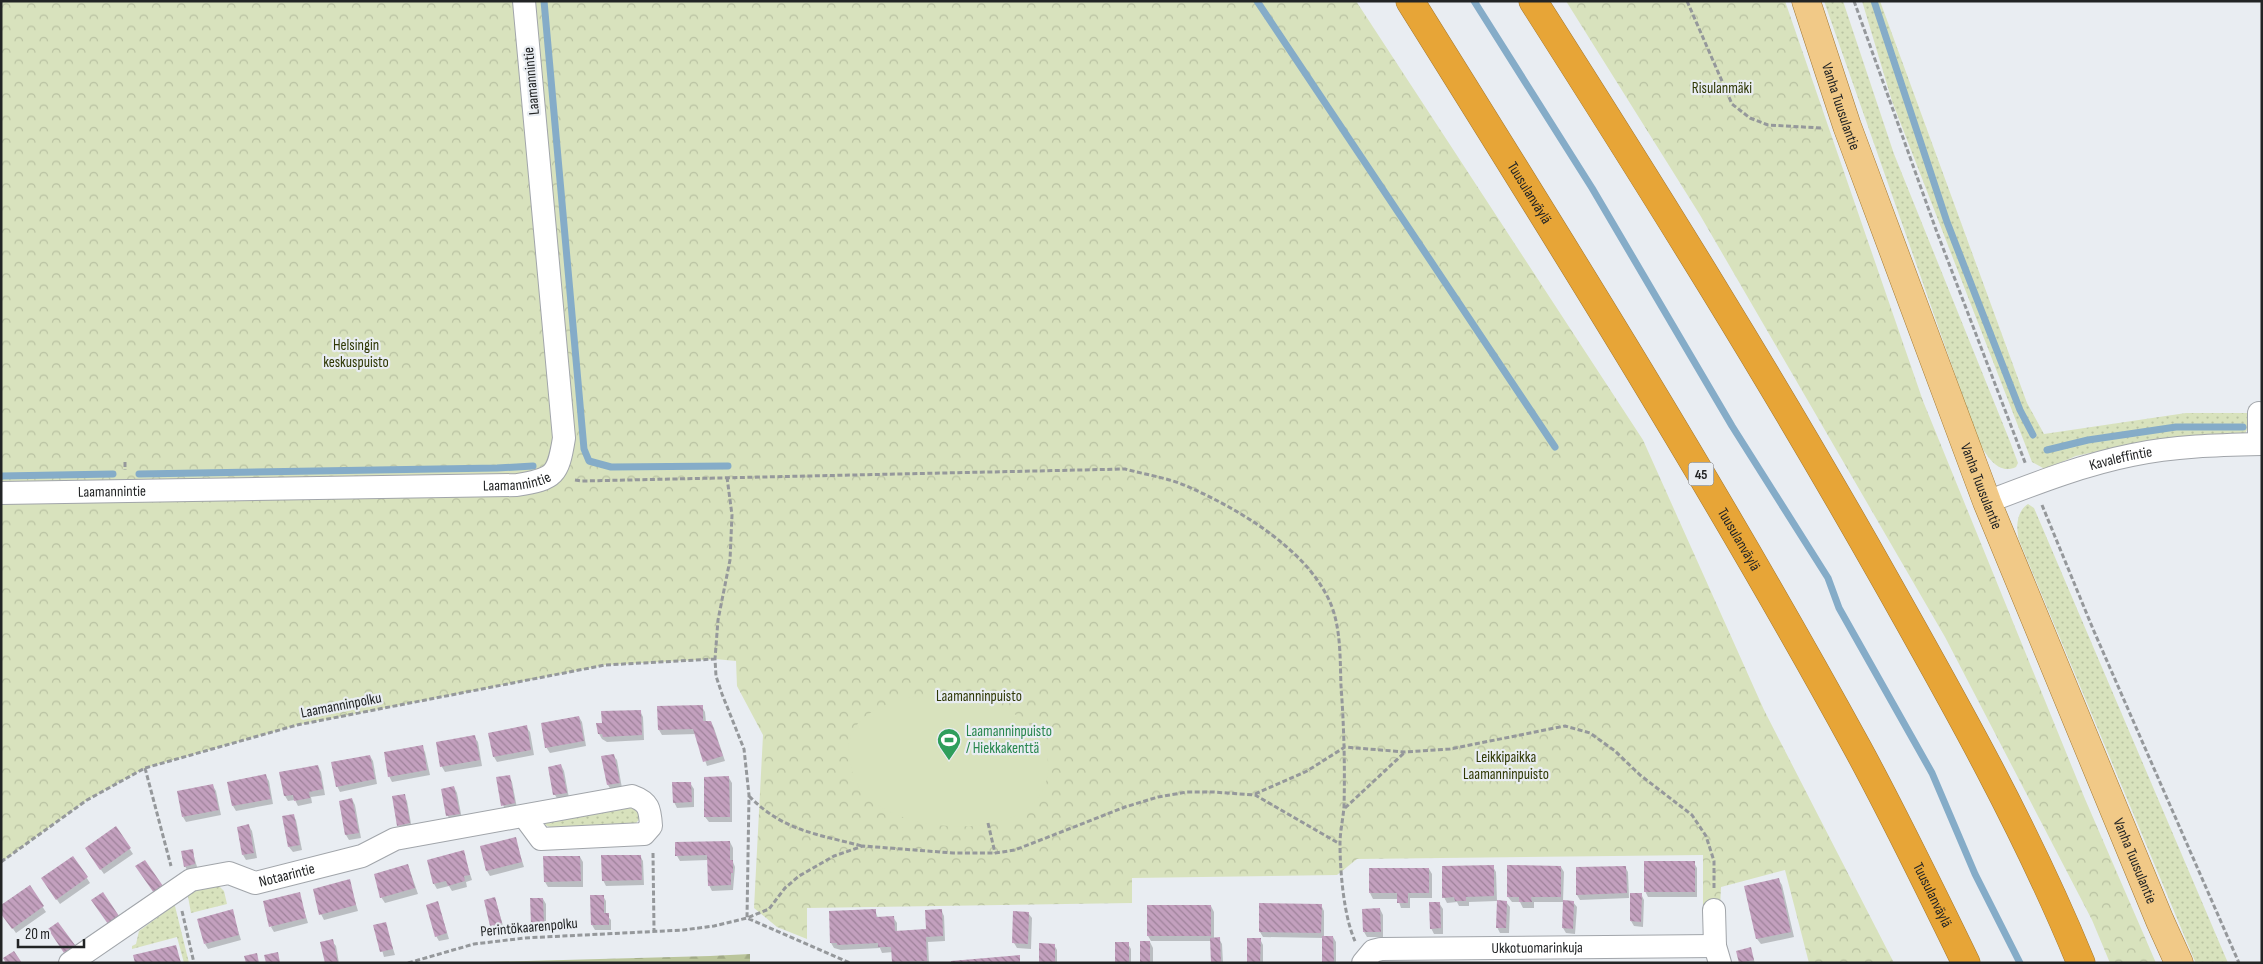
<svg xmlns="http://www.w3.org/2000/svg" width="2263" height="964" font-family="'Sofia Sans Condensed',sans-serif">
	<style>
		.grass { fill: url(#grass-dots) }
		.forest { fill: url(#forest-firs) }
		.park { fill: url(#park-crowns) }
		.garden { fill: #d8e2bd }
		.shadow { fill: #0003 }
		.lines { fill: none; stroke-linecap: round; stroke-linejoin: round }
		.stream { stroke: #85acc8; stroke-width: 7 }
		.building { fill: url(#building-back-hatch) }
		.minor-casing { stroke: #a1a5aa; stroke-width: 24 }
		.major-casing { stroke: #a27831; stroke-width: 29 }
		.highway-casing { stroke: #a27831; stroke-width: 29 }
		.path { stroke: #95989b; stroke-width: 3; stroke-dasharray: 5 2.5; stroke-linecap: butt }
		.minor { stroke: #fff; stroke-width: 22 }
		.major { stroke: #f1c987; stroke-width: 28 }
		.highway { stroke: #e7a537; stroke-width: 28 }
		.labels { text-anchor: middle; stroke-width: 4.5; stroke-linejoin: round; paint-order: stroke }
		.shield { fill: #e9edf2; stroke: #5e6062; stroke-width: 1 }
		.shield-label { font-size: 14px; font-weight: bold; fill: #222425 }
		.street-label { font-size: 15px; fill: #222425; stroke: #e9edf2 }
		.park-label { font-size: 15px; fill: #2f3805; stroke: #e9edf2 }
		.leisure-label { font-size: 15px; fill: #27864d; stroke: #e9edf2; text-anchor: start }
	</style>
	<defs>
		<pattern id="grass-dots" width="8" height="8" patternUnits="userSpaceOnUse" patternTransform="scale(1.25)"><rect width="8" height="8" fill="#d8e2bd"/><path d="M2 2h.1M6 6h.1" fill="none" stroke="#b9c2a2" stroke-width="1.8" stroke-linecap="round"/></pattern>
		<pattern id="forest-firs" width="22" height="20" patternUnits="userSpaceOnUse" patternTransform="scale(1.25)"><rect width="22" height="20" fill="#bac59b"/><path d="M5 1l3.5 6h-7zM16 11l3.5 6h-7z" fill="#a0a985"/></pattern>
		<pattern id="park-crowns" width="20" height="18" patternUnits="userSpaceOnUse" patternTransform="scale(1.25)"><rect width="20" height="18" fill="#d8e2bd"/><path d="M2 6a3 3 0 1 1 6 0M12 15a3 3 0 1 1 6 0" fill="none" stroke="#b9c2a2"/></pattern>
		<pattern id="building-back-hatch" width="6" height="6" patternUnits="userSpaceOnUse" patternTransform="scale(1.25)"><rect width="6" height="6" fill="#c3a0be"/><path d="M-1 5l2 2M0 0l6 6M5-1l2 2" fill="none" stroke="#9e829a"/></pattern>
	</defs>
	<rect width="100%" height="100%" fill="#e9edf2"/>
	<!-- grass -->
	<path class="grass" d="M1824,1H1843L1894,154L2009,439L2018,463L2016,467C1998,476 1985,454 1978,440Z
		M1862,1H1880L2027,403L2044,434L2186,413H2250V422L2245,434L2137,443L2076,456L2045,469L2032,462L1892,101Z
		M2028,504L2034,508L2228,963H2196L2194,959L2019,540C2016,528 2016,512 2028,504Z
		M636,807L640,818L634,826L550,827L545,825L547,822Z
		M219,886L224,891L227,904L191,913L187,891Z
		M174,902L189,963H184L177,937L132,949V946L136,944L139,931L165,912Z"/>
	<!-- forest -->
	<path class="forest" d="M750,954V963H449L710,956Z"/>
	<!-- park -->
	<path class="park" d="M1,1H1356L1643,440L1764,710L1894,963H1809L1785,870L1721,887L1720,908H1703V855L1357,859L1337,875L1132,878V903L807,908V939L777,927L754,908L763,735L737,686L736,661L715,659L605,665L297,725L145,768L87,800L1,862Z
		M1566,1H1785L1923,401L2085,799L2156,963H2110L2092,920L1945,637L1700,215Z"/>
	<!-- garden -->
	<path class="garden" d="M927,694C974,698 1053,708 1048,772C1046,793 1032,808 1013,817C972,835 894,827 863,793C855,785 852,773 850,762C840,714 890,701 927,694Z"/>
	<!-- shadow -->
	<path class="shadow" d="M702,707L705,712L706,722H711L714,728L725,761L707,766L696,734L662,735L659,730Z
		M640,711L643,717L644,740L607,742L602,739L599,734L603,724Z
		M579,717L582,722L586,746L550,753L546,747Z
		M526,727L530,732L534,755L497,762L494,757Z
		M474,736L478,742L482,766L445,772L442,767L437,743Z
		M422,746L425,752L430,775L392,782L389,776Z
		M613,755L617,760L622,788L611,790L608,785Z
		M370,756L373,761L377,784L340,792L337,786Z
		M561,765L564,771L569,798L558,800L555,795L549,768Z
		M318,766L321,772L325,795L311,797L312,803L298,806L295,800L288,801L285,796L281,773Z
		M266,776L269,781L273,804L236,811L233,806L229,783Z
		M509,776L512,782L517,808L506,811L503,805Z
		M729,778L732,783V822H709L705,817Z
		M690,783L694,789V807L677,808L674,802Z
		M213,786L216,791L221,815L186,822L183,817Z
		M454,787L457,793L462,819L451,821L448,816L442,790Z
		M404,795L407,801L412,829L402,831L399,825Z
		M352,799L355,805L361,838L349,840L346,835L340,802Z
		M293,815L296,820L302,850L293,852L289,847Z
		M249,826L252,831L257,858L246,860L243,855Z
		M116,828L133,854L104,874L89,853Z
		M515,838L524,867L490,876L487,871Z
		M730,842L733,848V862L735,867L733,890L712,891L709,885L708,860L680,861L677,856Z
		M192,850L198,870L188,872L185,866Z
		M463,852L472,880L466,882L467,887L452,891L449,886L437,889L434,884Z
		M640,856L643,861L644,885L606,886L603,880Z
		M73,857L90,883L60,904L46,884Z
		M580,857L583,862V887H548L545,882Z
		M1694,863L1697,868V897H1648L1645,891Z
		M408,865L418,894L385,903L381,897Z
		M1493,867L1496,872L1497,901L1469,902V906H1459L1457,902L1447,903L1444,897Z
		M1561,867L1564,872L1563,901L1573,902L1577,907L1575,934L1566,933L1563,928L1564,902H1534V908H1523L1520,902H1512L1508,897Z
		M1625,867L1628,872L1629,898L1580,900L1577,895Z
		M1370,869H1429L1432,874V898H1410V908H1401L1398,899H1373L1370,893Z
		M1779,880L1782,885L1794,937L1761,944L1757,939L1746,887Z
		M349,881L358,911L324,920L321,914Z
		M29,887L46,912L16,933L1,912Z
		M299,894L308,923L274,932L271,927Z
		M1641,894L1644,900L1643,927L1634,926L1631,921Z
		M603,896L606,901V914L611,920V930H595L592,925Z
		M495,898L504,929L495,931L485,901Z
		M531,899H543L546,904V930L535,931L532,925Z
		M1506,902L1510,907L1509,933H1500L1497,927Z
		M438,903L449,939L439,941L436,936Z
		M1439,903L1443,909V934H1434L1431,928Z
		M1321,905L1324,911V937H1333L1336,942V963H1323V938L1263,937L1260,932Z
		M1211,906L1214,912V939H1219L1222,944L1223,963H1212L1211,941H1151L1148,936Z
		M1380,909L1383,915V937H1367L1364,932Z
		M875,910L878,918L893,917L897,923V932L927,931L941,910L944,916L945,941L928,942L929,963H893V952L882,953L880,948L841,950L834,948L831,943Z
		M232,911L241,940L208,949L205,944Z
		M1028,913L1032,918L1031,949L1017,948L1014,943Z
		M385,923L395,955L384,957L375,926Z
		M1260,939L1263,945V963H1248Z
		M332,941L336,946L339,963H326Z
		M1150,942L1153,948V963H1141Z
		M1128,944L1131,949V963H1116Z
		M1054,945L1057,950V963H1040Z
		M1750,949L1755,963H1741L1738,951Z"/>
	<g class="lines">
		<!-- stream -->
		<path class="stream" d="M544,1L584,449L589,461L611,467L728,466
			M1257,1L1555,447
			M1474,1L1592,188L1732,426L1828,578L1839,608L1932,773L1975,874L2020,963
			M1874,1L1947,222L2020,410L2033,435
			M2047,450L2088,440L2176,427H2243
			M139,474L497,468L533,466
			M1,476L113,474"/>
	</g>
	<!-- building -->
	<path class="building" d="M703,705V721H711L723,756L703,762L693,729L658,730L657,706Z
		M641,710L642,735L603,737L602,734H598L596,723H602L601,711Z
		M579,716L584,741L545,748L541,723Z
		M527,725L531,750L493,757L488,733Z
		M475,735L480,760L440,767L436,742Z
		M423,745L427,770L388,777L384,752Z
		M614,754L620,783L607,785L601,756Z
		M370,755L375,779L336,787L331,762Z
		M561,764L567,793L553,795L548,767Z
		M318,765L323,789L309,792L310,798L294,801L293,795L284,796L279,772Z
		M266,774L271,799L232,806L227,782Z
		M510,775L515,803L501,806L496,777Z
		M729,776L730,817H704V777Z
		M672,782H691L692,802L673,803Z
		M213,784L219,810L182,817L177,791Z
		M454,786L460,814L446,816L441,789Z
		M405,794L410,823L397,826L392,796Z
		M352,798L359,833L345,835L339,801Z
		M294,814L300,845L288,847L282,816Z
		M249,824L254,853L242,855L237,827Z
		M116,826L131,848L100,870L85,848Z
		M516,837L522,862L486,871L480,846Z
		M730,841V860H733V873H731V885L708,886L707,855L675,856V842Z
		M193,849L195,864L184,867L181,851Z
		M464,850L470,875L464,876L465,881L448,886L446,881L433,884L427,860Z
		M601,855H641L642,880L602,881Z
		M73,856L88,877L56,900L41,878Z
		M543,856H580L581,881L544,882Z
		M145,860L163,886L154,893L135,866Z
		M1644,861H1695V892H1644Z
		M408,864L415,888L380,898L374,874Z
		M1494,865V896L1466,897V901H1455L1454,897L1442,898V866Z
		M1507,865L1561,866V897H1531L1532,902H1519V897H1507Z
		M1626,866L1627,893L1576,895V867Z
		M1369,868H1429V893H1408V903H1397V893H1369Z
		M1779,878L1791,932L1756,939L1744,886Z
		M350,879L356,905L319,915L313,889Z
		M30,885L44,906L12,929L1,914V905Z
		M103,892L119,916L108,924L91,900Z
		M300,892L306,918L269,927L263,901Z
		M1630,893H1642L1641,922L1630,921Z
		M590,895H604V913H609V925H591Z
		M495,897L502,923L490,926L484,900Z
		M530,898H543L544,925H531Z
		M1497,900L1507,901L1506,928H1496Z
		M1563,900L1574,901L1573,929L1562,928Z
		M438,901L447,933L435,937L426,905Z
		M1429,902H1440L1441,928L1430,929Z
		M1259,903L1322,904L1321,933L1259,932Z
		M1147,905H1211V936H1147Z
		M1380,908L1381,932H1363L1362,909Z
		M233,909L239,935L204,944L197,919Z
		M876,909V917L894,916L895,931L926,929L925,910L942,909L943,936L926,937L927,961L892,962L891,947H878V943L837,945V943H830L829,911Z
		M1013,911L1029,912L1028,944L1012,943Z
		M58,922L75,945L64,953L48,929Z
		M386,922L393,949L380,952L373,925Z
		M1322,936H1333L1334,963H1322Z
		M1220,937L1221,963H1211L1210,938Z
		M1247,938H1261L1260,963H1247Z
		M333,939L338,963H325L320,942Z
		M1140,941H1150V963H1140Z
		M1115,942H1129V963H1115Z
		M1039,943L1055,944V963H1039Z
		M176,945L181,963H135L133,955Z
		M1751,947L1754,960L1739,963L1736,951Z
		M14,951L22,963H6L3,958Z
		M278,952L280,963H266L264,955Z
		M257,953L259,963H246L244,956Z
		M1020,955V963H951V961Z"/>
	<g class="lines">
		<!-- minor casing -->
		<g class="minor-casing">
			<g id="minor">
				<path d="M2259,444V413"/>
				<path id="s1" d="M1,493L517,485C555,479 558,475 564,438L524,1"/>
				<path id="s2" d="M1987,502C2034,484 2082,465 2132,455C2174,446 2219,445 2262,444"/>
				<path d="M1714,910L1715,946L1720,963"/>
				<path id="s3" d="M70,963L191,880L229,873L255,883L362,856L395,839L632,796C649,802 650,809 651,826L644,834L541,839L524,816"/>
				<path id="s4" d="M1363,963L1373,951L1381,949L1715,946"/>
			</g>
		</g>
		<!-- major casing -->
		<g class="major-casing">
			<g id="major">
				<path id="s5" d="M1806,1L1847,126L1987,502L2160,921L2179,963"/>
			</g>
		</g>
		<!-- highway casing -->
		<g class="highway-casing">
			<g id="highway">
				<path id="s6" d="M1410,1C1564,247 1718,493 1858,749C1896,819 1931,891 1966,963"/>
				<path d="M1533,1C1655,192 1775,384 1886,581C1956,705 2027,831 2081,963"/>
			</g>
		</g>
		<!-- path -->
		<path class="path" d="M1687,1L1732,104L1750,118L1768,125L1821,128
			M1854,1L1935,227L2026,465
			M125,462V470
			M727,477L732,515L730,560L718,620L715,659L716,676L722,694L744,749L749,795L747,918L769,909L785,888L799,876L834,856L863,846L953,853H995L1015,850L1125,807L1158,797L1187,792H1213L1255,795L1340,844
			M575,480L582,481L1125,469C1147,475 1170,478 1191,488C1242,511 1311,552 1332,607C1341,632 1340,660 1341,686C1344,726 1345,766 1344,807C1343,819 1340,832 1340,844C1340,872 1344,917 1355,941
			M2042,505L2093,629L2239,963
			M145,768L171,866
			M1255,794L1307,771L1345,747L1405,752L1450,749L1565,726L1590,733L1615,751L1640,775L1692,815L1706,836L1714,861V889
			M749,796C783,831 817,834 862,846
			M1345,808L1404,753
			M988,823L995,853
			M653,853L654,930
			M1,862L87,800L145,768L297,725L605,665L715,659
			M182,911L194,963
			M408,963L474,944L525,938L683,930L714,926L747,918L850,963"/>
		<!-- minor -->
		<use href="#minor" class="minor"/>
		<!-- major -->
		<use href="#major" class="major"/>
		<!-- highway -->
		<use href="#highway" class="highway"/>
	</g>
	<!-- icons -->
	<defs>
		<g id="stadium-pin" transform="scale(1.25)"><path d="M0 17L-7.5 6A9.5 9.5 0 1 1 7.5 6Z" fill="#2e9e5b" stroke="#e9edf2"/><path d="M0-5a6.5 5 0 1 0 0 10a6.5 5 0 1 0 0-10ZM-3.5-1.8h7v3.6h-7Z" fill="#fff"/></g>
	</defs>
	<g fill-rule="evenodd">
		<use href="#stadium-pin" x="949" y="740"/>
	</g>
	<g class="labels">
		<!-- shield labels -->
		<rect class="shield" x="1688.5" y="462.5" width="25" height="23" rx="4"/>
		<g class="shield-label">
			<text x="1701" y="479">45</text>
		</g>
		<!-- street labels -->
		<g class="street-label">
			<text transform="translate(531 81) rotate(-95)" y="5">Laamannintie</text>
			<text dy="5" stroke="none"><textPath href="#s5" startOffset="111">Vanha Tuusulantie</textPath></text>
			<text dy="5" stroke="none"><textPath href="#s6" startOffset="226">Tuusulanväylä</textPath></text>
			<text dy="5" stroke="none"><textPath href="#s2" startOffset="141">Kavaleffintie</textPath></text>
			<text dy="5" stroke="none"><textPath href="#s1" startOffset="516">Laamannintie</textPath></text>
			<text dy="5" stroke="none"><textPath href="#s5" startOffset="516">Vanha Tuusulantie</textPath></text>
			<text dy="5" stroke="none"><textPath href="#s1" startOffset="111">Laamannintie</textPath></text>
			<text dy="5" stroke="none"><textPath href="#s6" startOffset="631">Tuusulanväylä</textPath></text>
			<text transform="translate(341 705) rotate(-11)" y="5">Laamanninpolku</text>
			<text dy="5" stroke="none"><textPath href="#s5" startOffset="921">Vanha Tuusulantie</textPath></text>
			<text dy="5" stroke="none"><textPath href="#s3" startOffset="246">Notaarintie</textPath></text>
			<text dy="5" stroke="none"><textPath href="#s6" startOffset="1036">Tuusulanväylä</textPath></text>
			<text transform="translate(529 927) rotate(-5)" y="5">Perintökaarenpolku</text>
			<text dy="5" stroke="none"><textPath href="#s4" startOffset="180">Ukkotuomarinkuja</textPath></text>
		</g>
		<!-- park labels -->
		<g class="park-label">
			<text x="1722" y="93">Risulanmäki</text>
			<text x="356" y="350">Helsingin<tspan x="356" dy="17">keskuspuisto</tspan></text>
			<text x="979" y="701">Laamanninpuisto</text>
			<text x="1506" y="762">Leikkipaikka<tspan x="1506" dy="17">Laamanninpuisto</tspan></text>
		</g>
		<!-- leisure labels -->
		<g class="leisure-label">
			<text x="966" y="736">Laamanninpuisto<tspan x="966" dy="17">/ Hiekkakenttä</tspan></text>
		</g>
	</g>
	<!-- border -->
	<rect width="2263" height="964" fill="none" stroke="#222425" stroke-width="5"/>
	<!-- scale -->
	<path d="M18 939v8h66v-8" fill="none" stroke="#222425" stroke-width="2.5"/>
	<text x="25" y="939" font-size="15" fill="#222425" stroke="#e9edf2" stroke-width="4" paint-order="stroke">20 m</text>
</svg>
